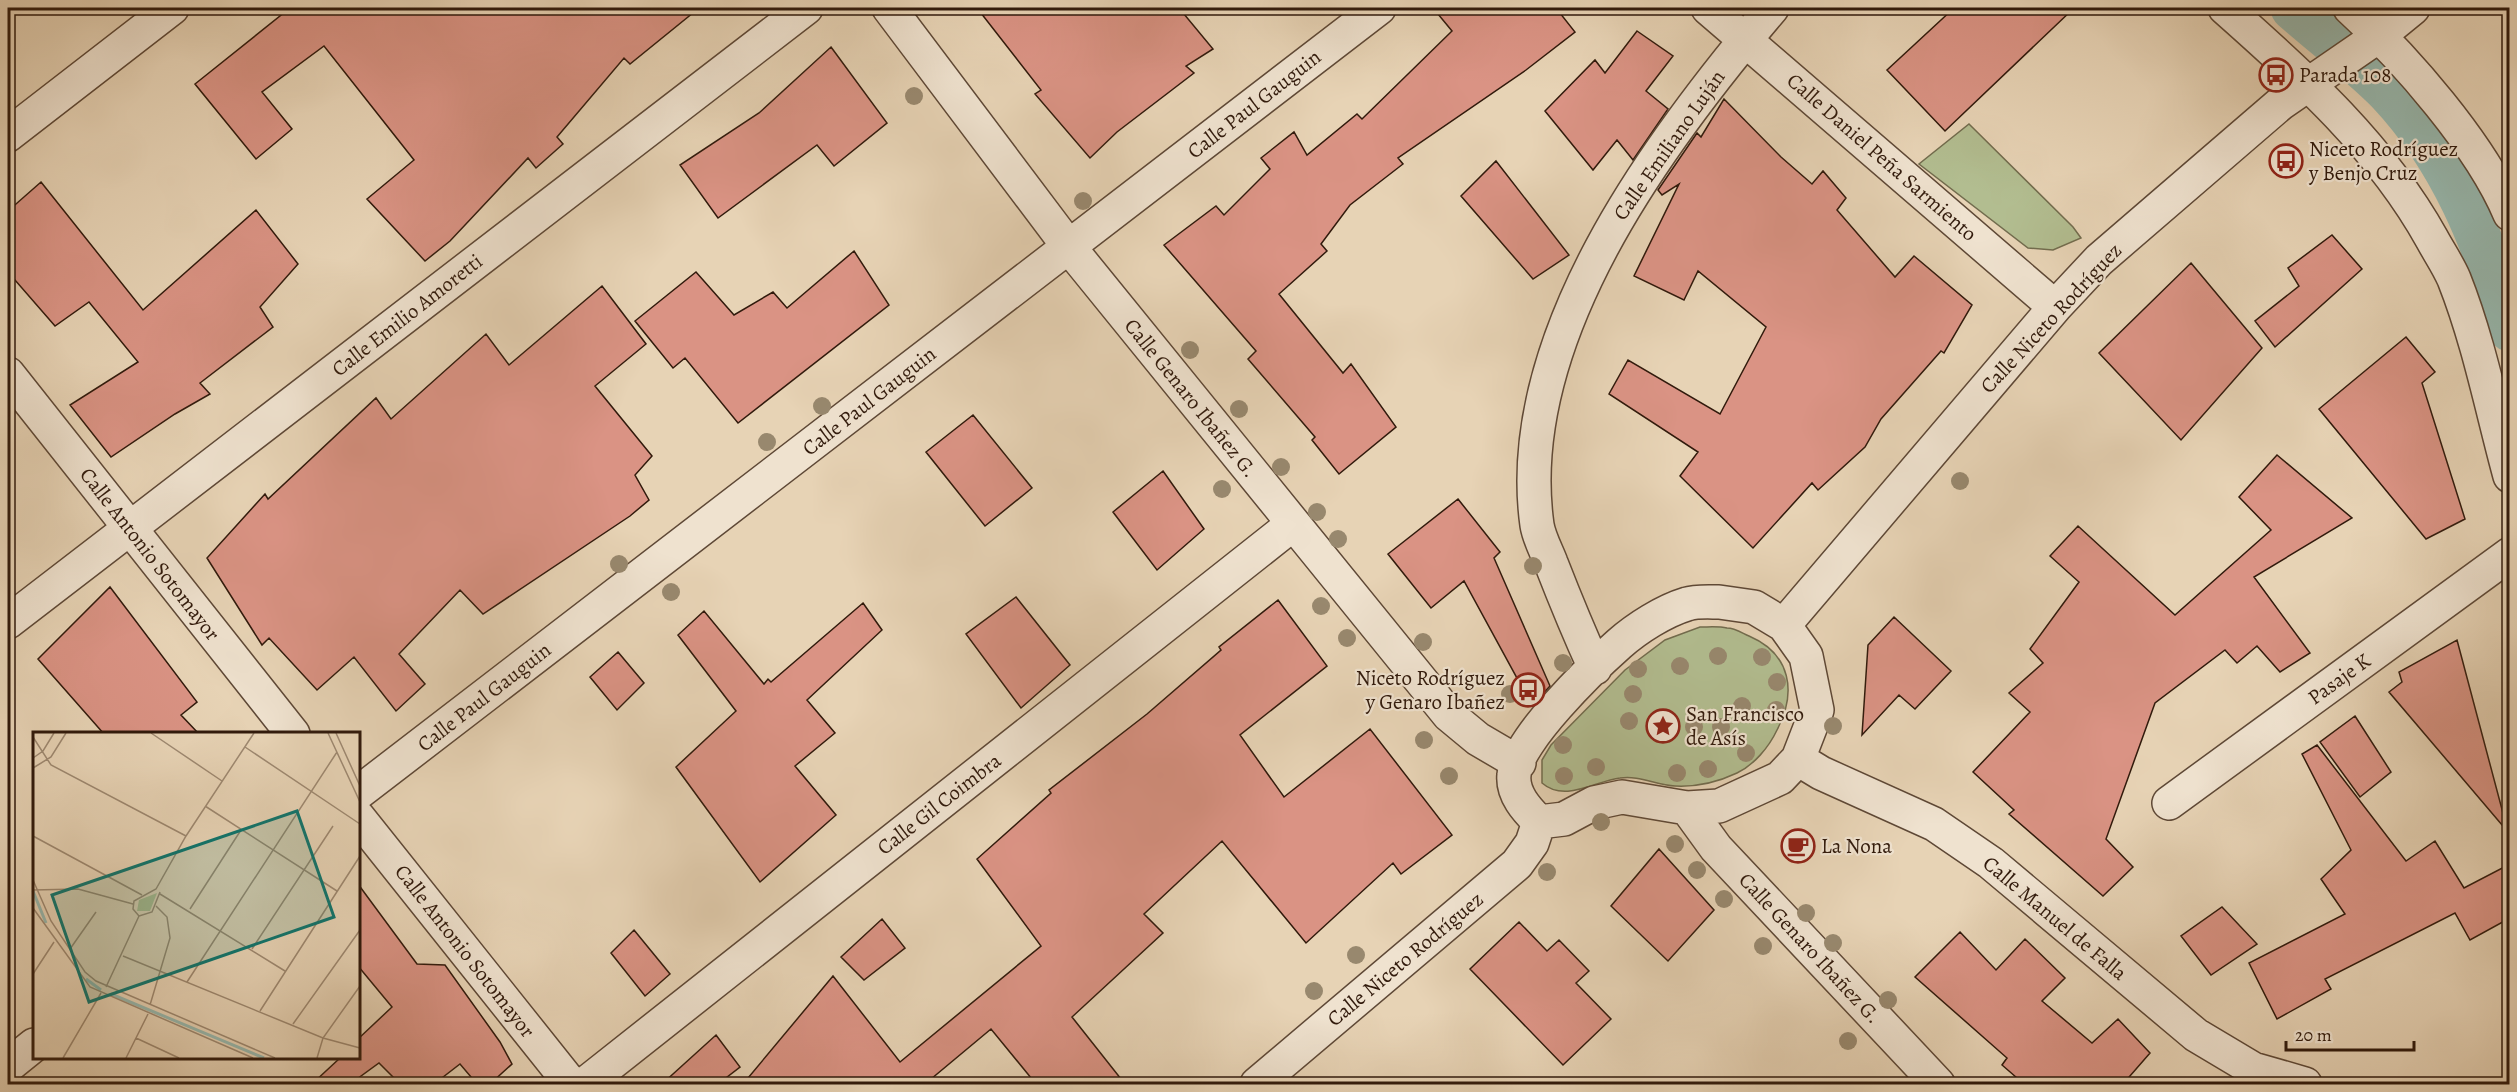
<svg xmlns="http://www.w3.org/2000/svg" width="2517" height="1092" font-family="Alegreya,serif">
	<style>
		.green { fill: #b2bd90; stroke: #726c4e; stroke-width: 1.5 }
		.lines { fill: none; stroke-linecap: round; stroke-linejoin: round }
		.canal { stroke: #97b8ae; stroke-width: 45 }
		.building { fill: #da9384; stroke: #311a0c; stroke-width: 1.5 }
		.minor-casing { stroke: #5e4836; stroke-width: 36 }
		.minor { stroke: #efe2cf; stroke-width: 33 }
		.tree { fill: #98886e }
		.labels { text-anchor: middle; stroke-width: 4.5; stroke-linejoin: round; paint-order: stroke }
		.poi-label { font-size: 21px; fill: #311a0c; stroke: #efe2cf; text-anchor: start }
		.street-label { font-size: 21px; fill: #311a0c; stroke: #efe2cf }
		.inset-river { fill: none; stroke: #97b8ae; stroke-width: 3 }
		.inset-road { fill: none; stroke: #9e8971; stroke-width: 1.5 }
		.view { fill: #0f766e; fill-opacity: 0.15; stroke: #0f766e; stroke-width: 3 }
		.inset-edge { fill: none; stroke: #311a0c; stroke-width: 3 }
	</style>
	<rect width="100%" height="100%" fill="#e7d3b5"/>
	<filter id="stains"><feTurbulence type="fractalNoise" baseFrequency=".00333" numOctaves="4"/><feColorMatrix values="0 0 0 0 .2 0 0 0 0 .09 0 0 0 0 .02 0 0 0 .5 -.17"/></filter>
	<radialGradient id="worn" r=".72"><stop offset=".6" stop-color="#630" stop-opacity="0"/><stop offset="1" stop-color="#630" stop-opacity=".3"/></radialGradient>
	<!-- green -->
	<path class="green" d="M1969,124L2073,227L2081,238L2053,250L2028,248L1919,164Z
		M1700,627C1709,627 1719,626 1727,628C1735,628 1742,633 1749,636C1791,654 1797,692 1777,730C1769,747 1754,765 1737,773C1718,782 1695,787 1675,786C1656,785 1639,775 1620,778C1595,781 1565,803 1542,783V760L1551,745L1625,670L1665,640Z"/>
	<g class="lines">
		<!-- canal -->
		<path class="canal" d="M2293,8C2325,36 2359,62 2389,92C2452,159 2485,242 2510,329"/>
	</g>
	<!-- building -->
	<path class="building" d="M290,8H699L630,64L624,58L557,137L563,144L536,168L528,158L450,241L425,261L367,199L414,160L324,46L262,92L292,129L256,159L195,84Z
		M977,8H1179L1213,49L1186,66L1194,73L1117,132L1090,158L1035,94L1041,90Z
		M1433,8H1556L1575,32L1526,70L1398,158L1403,164L1350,205L1321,244L1327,251L1279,294L1343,373L1351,364L1396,427L1339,474L1312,440L1315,437L1248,359L1256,351L1164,245L1216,206L1224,215L1270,169L1261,158L1294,132L1307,155L1357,114L1362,119L1452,31Z
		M1954,8H2074L1945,131L1887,70Z
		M1637,31L1673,56L1646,91L1668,109L1633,160L1617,140L1593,170L1545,111L1595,60L1605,73Z
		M831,47L887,123L834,166L817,145L718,218L680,165L759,113Z
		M1724,99L1781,157L1812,184L1823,171L1846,198L1837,210L1895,277L1914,256L1972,305L1944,353L1941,351L1881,419L1865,447L1818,490L1812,483L1753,548L1680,476L1698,452L1609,394L1628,360L1720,414L1766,327L1698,271L1684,300L1634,276L1679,184L1662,195L1658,190L1697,133L1701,137Z
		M1496,161L1569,255L1533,279L1461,196Z
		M41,182L143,310L256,210L298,264L260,307L273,327L200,383L210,394L175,414L111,457L70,405L138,362L89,302L55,326L8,272V211Z
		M2332,235L2362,269L2275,347L2255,321L2299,286L2288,268Z
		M854,251L889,305L738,423L685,358L673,368L635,321L696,272L734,315L773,292L787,308Z
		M2191,263L2262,348L2181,440L2099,353Z
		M602,286L646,344L595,386L652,456L635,475L649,500L630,516L483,614L460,590L399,654L425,684L396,711L354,657L317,690L269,638L262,645L207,558L265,494L268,499L376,398L391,419L486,334L509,365Z
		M2406,337L2435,372L2422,383L2465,519L2426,539L2319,409Z
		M973,415L1032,488L985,526L926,452Z
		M2277,455L2352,518L2254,577L2310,653L2280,672L2257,646L2237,663L2225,650L2155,703L2106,839L2133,867L2103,896L2009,814L2014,810L1973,772L2030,712L2009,693L2043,663L2030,649L2079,582L2050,556L2078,526L2175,615L2271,530L2239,497Z
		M1163,471L1204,529L1157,570L1113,512Z
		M1458,499L1500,552L1494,558L1550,686L1540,697L1530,702L1464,581L1431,608L1388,554Z
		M110,587L197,702L181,715L199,734H104L38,659Z
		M1016,597L1070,665L1021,708L966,634Z
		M1278,600L1327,666L1240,735L1284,797L1370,729L1452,835L1401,874L1393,863L1306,943L1222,841L1144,914L1163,933L1072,1017L1125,1084H1036L991,1029L925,1084H743L833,976L900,1062L1041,946L977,859L1051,793L1049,790L1147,714L1221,650L1219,647Z
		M863,603L882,630L807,700L835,733L795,766L836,815L760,882L676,767L736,711L678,635L704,611L764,684L768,679L771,682Z
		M1894,617L1951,671L1915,709L1899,695L1862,735L1868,645Z
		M2457,640L2508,832L2389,692L2402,682L2399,672Z
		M618,652L644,683L617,710L590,677Z
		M2355,716L2391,772L2360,797L2320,742Z
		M2317,745L2406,861L2435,841L2464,888L2510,864V918L2470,940L2455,913L2325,979L2331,989L2277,1019L2249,963L2345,914L2321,879L2351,850L2302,754Z
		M1659,849L1714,910L1668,961L1611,906Z
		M358,884L417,964L445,965L500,1042L512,1064L490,1084H477L460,1064L434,1084H400L379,1063L350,1084H312L340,1058H358V1039L392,1007L358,966Z
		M2222,907L2257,944L2211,975L2181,936Z
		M882,919L905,948L864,980L841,957Z
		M1519,922L1547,951L1559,940L1589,971L1576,983L1611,1019L1563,1065L1470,969Z
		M634,930L670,974L645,996L611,953Z
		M1960,932L1996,970L2025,939L2065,978L2042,1001L2092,1043L2118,1019L2150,1053L2123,1084H2024L2002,1065L2007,1058L1915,977Z
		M716,1035L740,1067L718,1084H662Z"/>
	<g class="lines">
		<!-- minor casing -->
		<g class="minor-casing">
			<path id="minor" d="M889,8L1069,247L1449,715L1478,739L1519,763
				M1708,8L2055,307
				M2225,8C2303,77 2381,147 2432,239C2439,252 2448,265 2454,279C2479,342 2492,410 2510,476
				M2350,8C2405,58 2481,145 2510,214
				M8,135L172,8
				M8,374L293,734
				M1719,602L1754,607L1784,625L1806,656L1817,710L1798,759L1780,778L1719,806L1687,808L1622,797L1594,803L1564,819L1539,822C1527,810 1512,794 1514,775C1516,741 1593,667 1619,644C1637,628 1664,611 1687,604C1696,601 1709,602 1719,602Z
				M8,622L806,8
				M1784,625L2055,307L2099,260L2280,104L2380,35L2413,8
				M1595,668C1579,633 1565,599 1551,563C1547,552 1539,538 1537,525C1511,339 1658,142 1772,8
				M1798,759L1821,773L1934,824L1991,863L2196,1035L2253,1069L2305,1084
				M358,793L1379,8
				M2169,803L2510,554
				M1687,808L1716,848L1938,1084
				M358,817L571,1084
				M8,1066L34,1045
				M585,1084L1293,524
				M1257,1084L1517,864L1532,843L1539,822"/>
		</g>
		<!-- minor -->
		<use href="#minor" class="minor"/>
	</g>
	<!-- trees -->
	<g class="tree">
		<circle cx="914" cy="96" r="9"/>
		<circle cx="1083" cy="201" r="9"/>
		<circle cx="1190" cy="350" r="9"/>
		<circle cx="822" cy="406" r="9"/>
		<circle cx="1239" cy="409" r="9"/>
		<circle cx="767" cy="442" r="9"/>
		<circle cx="1281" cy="467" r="9"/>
		<circle cx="1960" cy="481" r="9"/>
		<circle cx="1222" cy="489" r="9"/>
		<circle cx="1317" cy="512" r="9"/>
		<circle cx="1338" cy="539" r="9"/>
		<circle cx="619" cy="564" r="9"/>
		<circle cx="1533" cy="566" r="9"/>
		<circle cx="671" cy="592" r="9"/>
		<circle cx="1321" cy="606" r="9"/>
		<circle cx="1347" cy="638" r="9"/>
		<circle cx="1423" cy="642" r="9"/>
		<circle cx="1718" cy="656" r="9"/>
		<circle cx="1762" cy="657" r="9"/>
		<circle cx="1563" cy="663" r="9"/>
		<circle cx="1680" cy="666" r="9"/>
		<circle cx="1638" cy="669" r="9"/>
		<circle cx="1777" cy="682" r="9"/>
		<circle cx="1510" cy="694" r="9"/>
		<circle cx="1633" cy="694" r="9"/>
		<circle cx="1742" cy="706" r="9"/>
		<circle cx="1776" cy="710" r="9"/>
		<circle cx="1629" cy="721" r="9"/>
		<circle cx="1833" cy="726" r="9"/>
		<circle cx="1694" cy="727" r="9"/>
		<circle cx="1721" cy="727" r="9"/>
		<circle cx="1424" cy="740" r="9"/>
		<circle cx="1563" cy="745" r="9"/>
		<circle cx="1746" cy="753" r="9"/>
		<circle cx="1596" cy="767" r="9"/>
		<circle cx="1708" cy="769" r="9"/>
		<circle cx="1677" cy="773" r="9"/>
		<circle cx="1449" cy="776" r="9"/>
		<circle cx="1564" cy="776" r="9"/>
		<circle cx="1601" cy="822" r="9"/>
		<circle cx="1675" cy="844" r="9"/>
		<circle cx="1697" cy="870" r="9"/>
		<circle cx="1547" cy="872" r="9"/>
		<circle cx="1724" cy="899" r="9"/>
		<circle cx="1806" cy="913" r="9"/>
		<circle cx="1833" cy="943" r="9"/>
		<circle cx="1763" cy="946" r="9"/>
		<circle cx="1356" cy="955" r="9"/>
		<circle cx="1314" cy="991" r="9"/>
		<circle cx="1888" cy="1000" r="9"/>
		<circle cx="1848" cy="1041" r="9"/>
	</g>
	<!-- icons -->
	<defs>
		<g id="bus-ring" transform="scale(1.725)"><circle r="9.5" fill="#efe2cf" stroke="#8f2418" stroke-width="1.5"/><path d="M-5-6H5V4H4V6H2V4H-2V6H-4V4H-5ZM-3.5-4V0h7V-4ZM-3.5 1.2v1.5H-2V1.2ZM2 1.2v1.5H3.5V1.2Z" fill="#8f2418"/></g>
		<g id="sight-ring" transform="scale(1.725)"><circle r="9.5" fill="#efe2cf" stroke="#8f2418" stroke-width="1.5"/><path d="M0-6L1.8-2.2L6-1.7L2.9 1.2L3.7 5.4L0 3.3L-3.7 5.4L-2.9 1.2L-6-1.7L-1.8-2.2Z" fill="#8f2418"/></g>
		<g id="cafe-ring" transform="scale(1.725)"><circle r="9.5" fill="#efe2cf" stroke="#8f2418" stroke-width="1.5"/><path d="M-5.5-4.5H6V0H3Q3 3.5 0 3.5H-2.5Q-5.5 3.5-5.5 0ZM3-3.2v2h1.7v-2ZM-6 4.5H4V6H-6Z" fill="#8f2418"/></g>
	</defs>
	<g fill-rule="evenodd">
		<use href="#bus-ring" x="2276" y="75"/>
		<use href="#bus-ring" x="2286" y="161"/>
		<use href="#bus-ring" x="1528" y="690"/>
		<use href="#sight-ring" x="1663" y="726"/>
		<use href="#cafe-ring" x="1798" y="846"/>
	</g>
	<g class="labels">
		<!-- poi labels -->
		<g class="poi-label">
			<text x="2299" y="82">Parada 108</text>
			<text x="2309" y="156">Niceto Rodríguez<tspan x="2309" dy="24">y Benjo Cruz</tspan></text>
			<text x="1505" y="685" text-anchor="end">Niceto Rodríguez<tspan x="1505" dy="24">y Genaro Ibañez</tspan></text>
			<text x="1686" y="721">San Francisco<tspan x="1686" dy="24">de Asís</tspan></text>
			<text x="1821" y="853">La Nona</text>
		</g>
		<!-- street labels -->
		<g class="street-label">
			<text transform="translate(1254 104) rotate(-38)" y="7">Calle Paul Gauguin</text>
			<text transform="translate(1669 145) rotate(-55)" y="7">Calle Emiliano Luján</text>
			<text transform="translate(1882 157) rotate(41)" y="7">Calle Daniel Peña Sarmiento</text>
			<text transform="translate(407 315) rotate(-38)" y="7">Calle Emilio Amoretti</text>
			<text transform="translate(2051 318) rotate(-47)" y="7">Calle Niceto Rodríguez</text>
			<text transform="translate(1191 398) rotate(51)" y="7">Calle Genaro Ibañez G.</text>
			<text transform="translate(869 401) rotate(-38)" y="7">Calle Paul Gauguin</text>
			<text transform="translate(150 554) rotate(52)" y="7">Calle Antonio Sotomayor</text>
			<text transform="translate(2339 679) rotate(-36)" y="7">Pasaje K</text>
			<text transform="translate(484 697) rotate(-38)" y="7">Calle Paul Gauguin</text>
			<text transform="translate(939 804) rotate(-38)" y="7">Calle Gil Coimbra</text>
			<text transform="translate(2055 918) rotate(40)" y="7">Calle Manuel de Falla</text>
			<text transform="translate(1810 948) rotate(47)" y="7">Calle Genaro Ibañez G.</text>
			<text transform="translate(465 951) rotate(52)" y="7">Calle Antonio Sotomayor</text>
			<text transform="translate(1405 959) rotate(-40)" y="7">Calle Niceto Rodríguez</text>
		</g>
	</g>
	<!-- overview -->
	<g transform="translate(33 732)">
		<rect width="327" height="327" fill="#e7d3b5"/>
		<path d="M124,161L117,179H104L106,168Z" fill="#b2bd90"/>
		<path class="inset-river" d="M0,159L13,191M53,247L68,258M78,262L231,326"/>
		<path class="inset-road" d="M118,1L189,49M295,1L327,70M303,1L327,54M0,5L18,33L153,104M212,15L327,92M0,26L10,19L21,1M0,36L18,25L33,1M172,74L304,159M0,104L109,163M0,148L18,189L52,240L63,249L242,326M0,158L45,157L100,172M127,162L252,239M0,176L57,255L220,326M157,177L208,98M106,184L100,177L101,169L123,157L153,104L221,1M106,184L119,180L127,160M37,217L63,180M219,217L300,94M90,224L290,306L327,316M0,242L21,210M154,250L304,20M73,255L106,184M117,273L137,206L134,185L123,174M227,279L327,124M260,292L327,198M103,306L146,326M30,326L68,261M93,326L115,282M284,326L290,306L327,254"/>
		<path class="view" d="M264,79L301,185L56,270L19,163Z"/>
		<rect width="327" height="327" class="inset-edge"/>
	</g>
	<!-- margin -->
	<rect width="2517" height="1092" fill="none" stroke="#e7d3b5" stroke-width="30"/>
	<rect x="9" y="9" width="2499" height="1074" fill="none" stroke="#311a0c" stroke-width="3"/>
	<rect x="15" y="15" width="2487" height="1062" fill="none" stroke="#311a0c" stroke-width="1.5"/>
	<!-- scale -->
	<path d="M2286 1041v9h128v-9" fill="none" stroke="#311a0c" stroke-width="3"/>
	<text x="2295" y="1041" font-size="18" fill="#311a0c" stroke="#efe2cf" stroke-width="4.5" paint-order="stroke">20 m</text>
	<rect width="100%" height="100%" filter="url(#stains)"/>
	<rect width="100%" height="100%" fill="url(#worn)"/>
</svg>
